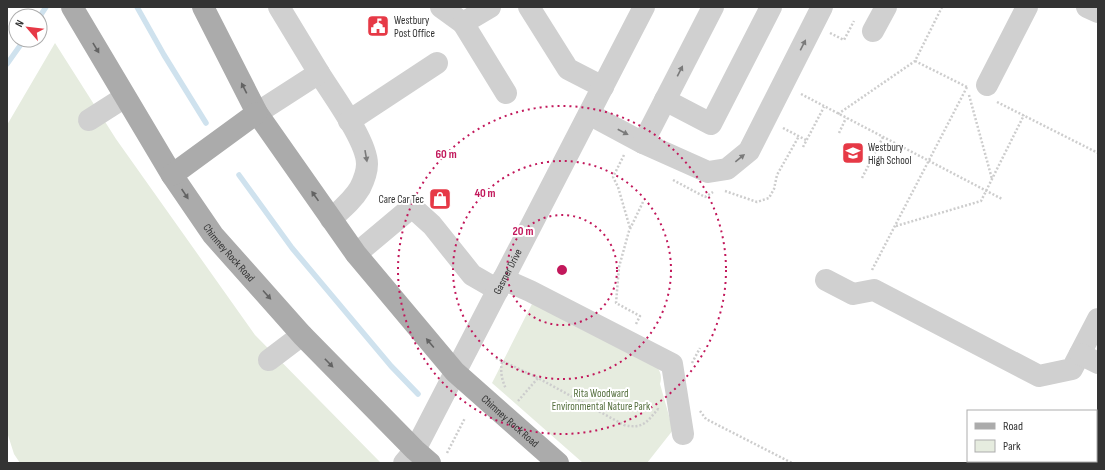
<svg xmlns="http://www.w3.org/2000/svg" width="1105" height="470" font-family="'Sofia Sans Condensed',sans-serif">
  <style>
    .green { fill: #e6ecdf }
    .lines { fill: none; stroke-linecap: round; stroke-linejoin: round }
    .stream { stroke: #cfe2ee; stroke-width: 5.5 }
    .path { stroke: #cdcdcd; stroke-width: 2.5; stroke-dasharray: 2 2; stroke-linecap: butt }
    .minor { stroke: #d0d0d0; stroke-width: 22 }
    .major { stroke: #ababab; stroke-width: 22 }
    .oneway { fill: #7a7a7a }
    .oneway2 { fill: #636363 }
    .ring { fill: none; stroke: #c2185b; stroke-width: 2; stroke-dasharray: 2 4 }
    .labels { text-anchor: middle; stroke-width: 4; stroke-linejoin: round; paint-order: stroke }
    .poi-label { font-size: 11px; fill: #333; stroke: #fff; text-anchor: start }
    .street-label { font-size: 11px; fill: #333; stroke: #fff }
    .park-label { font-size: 11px; fill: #56703f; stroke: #fff }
    .centre { fill: #c2185b; stroke: #fff; stroke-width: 2 }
    .ring-label { font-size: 12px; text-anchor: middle; font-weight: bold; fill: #c2185b; stroke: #fff; stroke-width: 4; stroke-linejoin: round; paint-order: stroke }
  </style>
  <rect width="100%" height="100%" fill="#fff"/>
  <!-- green -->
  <g class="green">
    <path d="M 55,43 L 116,139 L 255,335 L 381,463 L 20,463 L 14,454 L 7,432 L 7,125 Z"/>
    <path d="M 535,298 L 656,365 C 661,372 662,377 660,384 L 673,430 L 647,463 L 583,463 L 492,383 Z"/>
  </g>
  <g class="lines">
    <!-- stream -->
    <g class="stream">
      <path d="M 137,7 L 164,55 L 206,123"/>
      <path d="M 40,16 L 46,7"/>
      <path d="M 7,64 L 24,40"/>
      <path d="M 239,175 L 292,248 L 391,366 L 418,394"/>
    </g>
    <!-- path -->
    <g class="path">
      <path d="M 830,33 L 844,40 L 854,21"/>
      <path d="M 915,61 L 967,87"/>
      <path d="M 801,94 L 1002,199"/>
      <path d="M 969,95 L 992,179"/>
      <path d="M 997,102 L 1098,153"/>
      <path d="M 838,114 L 915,61 L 942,7"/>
      <path d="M 783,128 L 806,140"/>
      <path d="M 839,133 L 846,118"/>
      <path d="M 803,147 L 824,107"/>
      <path d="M 624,155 L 613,177 L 618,187 L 630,228"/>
      <path d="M 862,178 L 883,137"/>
      <path d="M 673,180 L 705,197 L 713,192"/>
      <path d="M 725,191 L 757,202 L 769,198 L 774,189 L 777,175 L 782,166 L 799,136"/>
      <path d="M 896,226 L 981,201 L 1024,115"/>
      <path d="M 872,270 L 967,87"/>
      <path d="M 636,324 L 640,316 L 616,303 L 619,267 L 629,231 L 643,202"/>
      <path d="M 496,358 L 538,378 L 624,425 C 643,429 646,423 658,409 L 659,410"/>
      <path d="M 502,362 C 500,372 502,380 506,389"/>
      <path d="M 692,363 L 700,348"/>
      <path d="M 518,401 L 538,378"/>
      <path d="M 700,411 L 706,419 L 792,463"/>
      <path d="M 447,453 L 465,418"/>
    </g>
    <!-- minor -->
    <g class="minor">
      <path d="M 441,7 L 463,23"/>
      <path d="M 490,7 L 463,23 L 506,93"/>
      <path d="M 529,7 L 568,69 L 603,87"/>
      <path d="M 1087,7 L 1098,12"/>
      <path d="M 873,31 L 886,7"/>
      <path d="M 319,73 C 332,94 367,141 367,164 C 367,171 363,182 360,188 C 353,200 342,209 331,219"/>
      <path d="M 987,85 L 1027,7"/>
      <path d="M 665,100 L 711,124 L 771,7"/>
      <path d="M 257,113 L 319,73 L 279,7"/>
      <path d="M 589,114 L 643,143 L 708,172 L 727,169 L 749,151 L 822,7"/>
      <path d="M 89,120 L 125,97"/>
      <path d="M 349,121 L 437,63"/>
      <path d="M 643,143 L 713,7"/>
      <path d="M 356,254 L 412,207 L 432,225 L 472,275 L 498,290"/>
      <path d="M 503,279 L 530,291 L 672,364 L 683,434"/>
      <path d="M 826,280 L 853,294 L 874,290 L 1039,376 L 1072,369 L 1098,319"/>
      <path d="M 1080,354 L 1098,363"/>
      <path d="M 269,360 L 302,335"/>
      <path id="s1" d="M 404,463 L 415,450 L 644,7"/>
    </g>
    <!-- major -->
    <g class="major">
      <path id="s2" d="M 72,7 L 172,175 L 213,235 L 302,335 L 415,450 L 430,463"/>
      <path id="s3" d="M 203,7 L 257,113 L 356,254 L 455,372 L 558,463"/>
      <path d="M 172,175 L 257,113"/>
    </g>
  </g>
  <!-- one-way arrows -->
  <defs><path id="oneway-solid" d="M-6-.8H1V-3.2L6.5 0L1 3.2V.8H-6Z"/></defs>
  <g class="oneway">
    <use href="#oneway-solid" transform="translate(803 45) rotate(-63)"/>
    <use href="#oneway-solid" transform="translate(680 71) rotate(-63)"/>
    <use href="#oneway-solid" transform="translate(623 132) rotate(28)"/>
    <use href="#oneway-solid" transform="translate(366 156) rotate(80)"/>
    <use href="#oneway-solid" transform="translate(740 158) rotate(-39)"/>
  </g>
  <g class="oneway2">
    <use href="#oneway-solid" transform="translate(96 48) rotate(59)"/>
    <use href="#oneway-solid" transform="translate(244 88) rotate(-117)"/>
    <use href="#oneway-solid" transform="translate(185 194) rotate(56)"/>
    <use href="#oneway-solid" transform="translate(315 196) rotate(-125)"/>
    <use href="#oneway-solid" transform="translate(267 295) rotate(48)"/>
    <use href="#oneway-solid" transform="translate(430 343) rotate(-130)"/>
    <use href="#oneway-solid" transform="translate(329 363) rotate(46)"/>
  </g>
  <!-- distance rings -->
  <g class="ring">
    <circle cx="562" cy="270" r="55"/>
    <circle cx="562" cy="270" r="109"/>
    <circle cx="562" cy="270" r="164"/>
  </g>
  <!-- icons -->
  <defs>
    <g id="civic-square" transform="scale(1.15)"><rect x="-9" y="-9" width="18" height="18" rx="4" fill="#e63946" stroke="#fff"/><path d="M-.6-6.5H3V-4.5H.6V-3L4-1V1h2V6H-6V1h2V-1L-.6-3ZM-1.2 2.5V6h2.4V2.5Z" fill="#fff"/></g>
    <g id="school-square" transform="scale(1.15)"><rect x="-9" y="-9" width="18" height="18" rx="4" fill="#e63946" stroke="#fff"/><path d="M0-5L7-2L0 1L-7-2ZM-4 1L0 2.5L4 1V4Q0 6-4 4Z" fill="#fff"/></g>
    <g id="shop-square" transform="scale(1.15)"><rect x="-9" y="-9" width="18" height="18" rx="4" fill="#e63946" stroke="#fff"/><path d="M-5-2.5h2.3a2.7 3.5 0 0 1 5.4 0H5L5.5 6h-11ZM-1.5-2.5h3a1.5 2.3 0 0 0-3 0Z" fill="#fff"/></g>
  </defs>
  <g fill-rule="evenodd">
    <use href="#civic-square" x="378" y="26"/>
    <use href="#school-square" x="853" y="153"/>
    <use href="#shop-square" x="440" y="199"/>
  </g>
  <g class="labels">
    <!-- poi labels -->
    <g class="poi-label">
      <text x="394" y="24">Westbury<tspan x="394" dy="13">Post Office</tspan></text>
      <text x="868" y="151">Westbury<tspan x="868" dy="13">High School</tspan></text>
      <text x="424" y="203" text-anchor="end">Care Car Tec</text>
    </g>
    <!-- street labels -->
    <g class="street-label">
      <text dy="4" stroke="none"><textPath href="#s2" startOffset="292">Chimney Rock Road</textPath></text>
      <text dy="4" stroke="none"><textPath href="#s1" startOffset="218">Gasmer Drive</textPath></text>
      <text dy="4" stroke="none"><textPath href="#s3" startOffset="519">Chimney Rock Road</textPath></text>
    </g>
    <!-- park labels -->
    <g class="park-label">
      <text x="601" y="397">Rita Woodward<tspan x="601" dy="13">Environmental Nature Park</tspan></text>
    </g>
  </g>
  <circle cx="562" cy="270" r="6" class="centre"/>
  <g class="ring-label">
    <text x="446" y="158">60 m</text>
    <text x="485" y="197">40 m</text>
    <text x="523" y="235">20 m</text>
  </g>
  <!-- border -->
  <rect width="1105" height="470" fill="none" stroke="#333333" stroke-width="16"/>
  <!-- legend -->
  <rect x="967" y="410" width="130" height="52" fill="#ffffff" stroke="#adadad"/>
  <rect x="975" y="423" width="20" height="6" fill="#ababab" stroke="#adadad"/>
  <text x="1003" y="430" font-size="12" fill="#333333">Road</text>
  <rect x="975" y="440" width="20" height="12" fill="#e6ecdf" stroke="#adadad"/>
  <text x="1003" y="450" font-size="12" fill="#333333">Park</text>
  <!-- north arrow -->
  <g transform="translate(28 28) rotate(298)"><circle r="19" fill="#ffffff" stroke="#adadad"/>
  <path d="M0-3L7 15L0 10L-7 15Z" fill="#e63946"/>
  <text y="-6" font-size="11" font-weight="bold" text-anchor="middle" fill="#333333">N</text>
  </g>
</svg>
